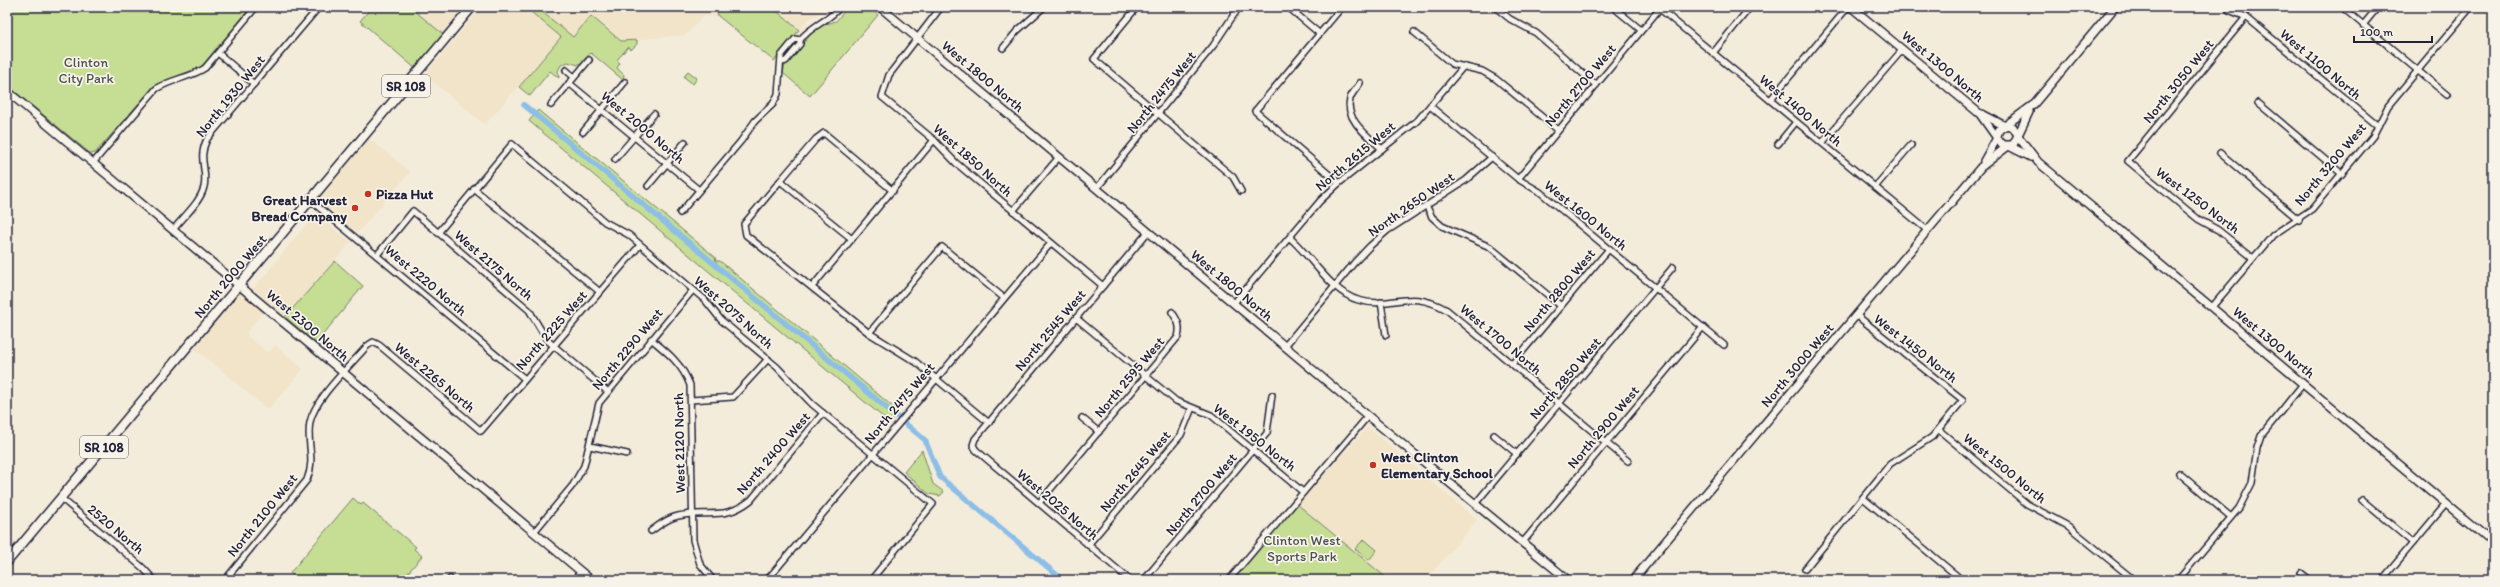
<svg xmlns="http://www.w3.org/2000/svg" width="2500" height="587" font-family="Itim,sans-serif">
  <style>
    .built { fill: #f1e4c9 }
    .green { fill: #c6de94; stroke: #748068 }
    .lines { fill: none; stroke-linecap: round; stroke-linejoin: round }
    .canal { stroke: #8cbee8; stroke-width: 5.5 }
    .street-casing { stroke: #22223b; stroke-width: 8 }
    .secondary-casing { stroke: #22223b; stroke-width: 10 }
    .primary-casing { stroke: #22223b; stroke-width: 11 }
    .street { stroke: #f7f3e8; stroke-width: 5 }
    .secondary { stroke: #f7f3e8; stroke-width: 7 }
    .primary { stroke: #f7f3e8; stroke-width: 8 }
    .poi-dot { fill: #c8321e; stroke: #f7f3e8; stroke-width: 1.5 }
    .labels { text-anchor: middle; stroke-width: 3.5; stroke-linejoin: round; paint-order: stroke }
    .shield { fill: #f7f3e8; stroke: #62616f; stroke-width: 1 }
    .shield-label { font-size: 13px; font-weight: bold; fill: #22223b }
    .park-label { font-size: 14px; fill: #4b5151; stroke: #f7f3e8 }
    .street-label { font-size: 14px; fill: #22223b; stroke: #f7f3e8 }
    .poi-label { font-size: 14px; font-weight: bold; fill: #22223b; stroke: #f7f3e8; text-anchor: start }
  </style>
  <rect width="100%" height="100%" fill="#f4ecda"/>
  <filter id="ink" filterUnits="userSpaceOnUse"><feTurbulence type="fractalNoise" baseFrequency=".025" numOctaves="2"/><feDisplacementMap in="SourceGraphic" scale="8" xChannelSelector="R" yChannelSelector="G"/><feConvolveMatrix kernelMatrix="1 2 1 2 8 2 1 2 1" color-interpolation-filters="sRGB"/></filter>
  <g filter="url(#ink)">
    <!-- built -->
    <g class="built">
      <path d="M 410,7 L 462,7 L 444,35 Z"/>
      <path d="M 481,7 L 525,7 L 561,37 L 485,125 L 425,75 Z"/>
      <path d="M 536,7 L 716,7 L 718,16 L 703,17 L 686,35 L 621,41 L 591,16 L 573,38 Z"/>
      <path d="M 772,7 L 832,7 L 810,18 L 799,30 Z"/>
      <path d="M 369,138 L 410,172 L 358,233 L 318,200 Z"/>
      <path d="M 315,214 L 351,242 L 285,317 L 253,289 Z"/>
      <path d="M 240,291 L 264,311 L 247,332 L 247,336 L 268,353 L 275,345 L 303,369 L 268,410 L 193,347 Z"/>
      <path d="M 1368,427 L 1477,520 L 1426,580 L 1389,580 L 1297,504 Z"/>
    </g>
    <!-- green -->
    <g class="green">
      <path d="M 7,7 L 251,7 L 201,67 L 156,84 L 95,153 L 91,154 L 7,85 Z"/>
      <path d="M 372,7 L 410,7 L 444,35 L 416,69 L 360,21 Z"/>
      <path d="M 525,7 L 536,7 L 573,37 L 591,16 L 621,41 L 637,40 L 637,44 L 631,50 L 628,47 L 617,60 L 620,63 L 617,68 L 624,75 L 623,80 L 591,53 L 578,65 L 568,62 L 561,65 L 558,71 L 559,78 L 550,71 L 530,96 L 519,87 L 561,37 Z"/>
      <path d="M 716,7 L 772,7 L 799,30 L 774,61 L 718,16 Z"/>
      <path d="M 848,7 L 867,7 L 878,15 L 810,96 L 783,73 L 785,65 L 817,27 L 836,21 Z"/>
      <path d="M 688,71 L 697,78 L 693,84 L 684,77 Z"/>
      <path d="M 538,110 L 715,257 L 716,261 L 720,261 L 899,412 L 890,423 L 529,121 Z"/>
      <path d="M 335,261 L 363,286 L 316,343 L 285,317 Z"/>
      <path d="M 922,450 L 933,484 L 944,492 L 940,496 L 929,494 L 904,472 Z"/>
      <path d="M 353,498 L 361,505 L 363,503 L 416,547 L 414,549 L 422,556 L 402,580 L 298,580 L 290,573 Z"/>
      <path d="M 1297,504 L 1389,580 L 1232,580 Z"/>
      <path d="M 1364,539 L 1377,550 L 1369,560 L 1355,549 Z"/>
    </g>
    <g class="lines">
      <!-- canal -->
      <path class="canal" d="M 524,105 L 925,440 L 940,477 L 1063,580"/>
      <!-- street casing -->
      <g class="street-casing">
        <g id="street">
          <path d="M 941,7 L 889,75 L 882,97 L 934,140 L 956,163 L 1103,286"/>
          <path d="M 1137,7 L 1094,59 L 1233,177 L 1241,191"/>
          <path d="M 1288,7 L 1320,34"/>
          <path d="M 1495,7 L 1510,19 L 1536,33 L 1596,85"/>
          <path d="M 1613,7 L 1641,30"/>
          <path d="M 2342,7 L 2447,95"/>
          <path d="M 1660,9 L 1927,230"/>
          <path d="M 2229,10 L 2246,17 L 2378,126"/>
          <path d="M 2246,17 L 2128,161 L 2198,219 L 2218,230 L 2253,258"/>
          <path d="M 2363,25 L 2378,7"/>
          <path d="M 1414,32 L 1452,64 L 1482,71 L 1496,79 L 1558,130"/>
          <path d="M 1003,48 L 1017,31 L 1044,7"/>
          <path d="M 218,53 L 254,84"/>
          <path d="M 1713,53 L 1747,11"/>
          <path d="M 782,62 L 786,61 L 800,44 L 800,40 C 812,25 829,21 840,7"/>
          <path d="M 566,70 L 574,77"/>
          <path d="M 569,83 L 699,190"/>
          <path d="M 1360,83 C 1357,88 1351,94 1350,99 C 1344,119 1369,137 1382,149"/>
          <path d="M 1770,100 L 1848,7"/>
          <path d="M 2258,103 L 2342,174"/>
          <path d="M 551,105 L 589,60"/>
          <path d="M 1430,106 L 1518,179 L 1540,192 L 1724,345"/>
          <path d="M 583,132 L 625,82"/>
          <path d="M 1822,143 L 1903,49"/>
          <path d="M 1778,144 L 1796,122"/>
          <path d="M 2220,153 L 2299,220"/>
          <path d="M 615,159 L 654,114"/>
          <path d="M 93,163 L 156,89 C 171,79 190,78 205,68 L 256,7"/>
          <path d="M 1518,179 L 1661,7"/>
          <path d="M 780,181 L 744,224 L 746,235 L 869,333 L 916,362 L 989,423"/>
          <path d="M 1339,183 L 1255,111 L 1342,7"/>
          <path d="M 648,186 L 685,142"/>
          <path d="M 1875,187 L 1911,145"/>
          <path d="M 1097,188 L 1213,46 L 1239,7"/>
          <path d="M 474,189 L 600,292"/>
          <path d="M 310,200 L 525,379"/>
          <path d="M 1426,205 L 1432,217 L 1442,226 L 1490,247 L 1561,306"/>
          <path d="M 1013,211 L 1059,157"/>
          <path d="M 680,213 L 741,141 L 755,121 L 773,104 L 778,94 L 781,56 L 795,39 L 800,40"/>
          <path d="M 173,230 C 183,217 200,203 204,187 C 208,169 197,160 207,139 L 319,7"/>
          <path d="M 438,233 L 512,144 L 605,222 L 629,235 L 705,300 L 721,320 L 777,367 L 812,404 L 933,504 L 871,580"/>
          <path d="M 1290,238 C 1310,255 1332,293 1358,300 C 1392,310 1408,287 1447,310 L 1628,461"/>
          <path d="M 852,239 L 780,181 L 816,139 L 824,133 L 893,191"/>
          <path d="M 377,255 L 413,211 L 529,310 L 547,340 L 607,391"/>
          <path d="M 812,287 L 934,140"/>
          <path d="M 1381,302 L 1386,335"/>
          <path d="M 1234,303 L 1320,201 L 1339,183 L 1417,121 L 1464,66"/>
          <path d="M 2212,307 L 2273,235 L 2312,209 L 2373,136 L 2388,106 L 2471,7"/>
          <path d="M 1076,318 L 1176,401 L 1211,415 L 1303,492"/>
          <path d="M 869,333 L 942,247 L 1004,298"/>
          <path d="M 651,339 C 668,353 682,364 690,385 L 693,540 L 700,564 L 713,580"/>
          <path d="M 1285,346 L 1354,263 L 1370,246 L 1387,231 L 1466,180 L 1492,157"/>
          <path d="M 1512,364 L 1609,249"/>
          <path d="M 691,400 L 733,397 L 768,359"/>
          <path d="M 1082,418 L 1099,432"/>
          <path d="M 1939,430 L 2027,504 L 2068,526 L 2134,580"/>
          <path d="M 1494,435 L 1517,454"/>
          <path d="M 590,446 L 627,454"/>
          <path d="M 2179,473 L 2231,517"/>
          <path d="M 61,498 L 143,568 L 154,580"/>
          <path d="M 1863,498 L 1962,580"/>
          <path d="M 2362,500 L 2413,543"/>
          <path d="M 1039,503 L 1178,337 C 1181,326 1178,321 1172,312"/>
          <path d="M 1475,504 L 1673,267"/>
          <path d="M 651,531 C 659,525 668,518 678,516 C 708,509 723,522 751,500 L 823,413"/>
          <path d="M 534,532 L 573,485 L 584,466 L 599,403 L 693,290"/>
          <path d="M 1523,542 L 1703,327"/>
          <path d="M 1088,545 L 1181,435 L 1192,408"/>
          <path d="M 1805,569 L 1890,464 L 1932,437 L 1963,400 L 1856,315"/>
          <path d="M 2301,573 L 2310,580"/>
          <path d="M 450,579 L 451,580"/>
          <path d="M 225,580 L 307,480 C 316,458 306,443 310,422 C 315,398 351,365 367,346 L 373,342 L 379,345 L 481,431 L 640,245"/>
          <path d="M 574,580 L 581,571"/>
          <path d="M 767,580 L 1051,243"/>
          <path d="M 1130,580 L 976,450 L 973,445 L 975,439 L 1148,232"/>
          <path d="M 1144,580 L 1267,433 L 1272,395"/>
          <path d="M 1229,580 L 1368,416"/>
          <path d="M 2178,580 L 2239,508 L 2252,483 L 2257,448 L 2261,436 L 2303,384"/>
          <path d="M 2382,580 L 2446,504"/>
        </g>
      </g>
      <!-- secondary casing -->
      <g class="secondary-casing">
        <g id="secondary">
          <path d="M 880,7 L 1368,416 L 1568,580"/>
          <path d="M 1851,7 L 1980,114 L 2002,145 L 2013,145 L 2018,135 L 2013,127 L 2006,125 L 1999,130 L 1997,136"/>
          <path d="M 7,91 L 591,580"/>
          <path d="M 1982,114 L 2005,126"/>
          <path d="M 2006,125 L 2033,105 L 2115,7"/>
          <path d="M 2018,135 L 2029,112"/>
          <path d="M 2018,136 L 2038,162 L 2493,543"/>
          <path d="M 2009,146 L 2031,157"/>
          <path d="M 1984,161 L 1997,138"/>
          <path d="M 1633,580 L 1981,167 L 2008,146"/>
        </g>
      </g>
      <!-- primary casing -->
      <g class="primary-casing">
        <path id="primary" d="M 7,562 L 472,7"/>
      </g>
      <!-- street -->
      <use href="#street" class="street"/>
      <!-- secondary -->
      <use href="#secondary" class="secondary"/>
      <!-- primary -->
      <use href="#primary" class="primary"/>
    </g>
  </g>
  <!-- markers -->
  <g class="poi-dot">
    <circle cx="368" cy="194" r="4"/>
    <circle cx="355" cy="208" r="4"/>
    <circle cx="1373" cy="465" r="4"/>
  </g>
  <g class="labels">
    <!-- shield labels -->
    <g class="shield">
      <rect x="382" y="75" width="48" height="22" rx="3"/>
      <rect x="80" y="436" width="48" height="22" rx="3"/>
    </g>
    <g class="shield-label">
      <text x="406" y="91">SR 108</text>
      <text x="104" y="452">SR 108</text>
    </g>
    <!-- park labels -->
    <g class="park-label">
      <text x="86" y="67">Clinton<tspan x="86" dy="16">City Park</tspan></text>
      <text x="1302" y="545">Clinton West<tspan x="1302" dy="16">Sports Park</tspan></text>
    </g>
    <!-- street labels -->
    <g class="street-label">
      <text transform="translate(2321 64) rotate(40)" y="5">West 1100 North</text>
      <text transform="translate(1943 66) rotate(40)" y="5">West 1300 North</text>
      <text transform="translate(983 76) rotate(40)" y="5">West 1800 North</text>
      <text transform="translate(2178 81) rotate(-51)" y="5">North 3050 West</text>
      <text transform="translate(1580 85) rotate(-50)" y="5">North 2700 West</text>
      <text transform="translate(1161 92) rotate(-51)" y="5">North 2475 West</text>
      <text transform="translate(230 96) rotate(-51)" y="5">North 1930 West</text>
      <text transform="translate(1801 110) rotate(40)" y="5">West 1400 North</text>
      <text transform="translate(643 127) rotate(40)" y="5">West 2000 North</text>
      <text transform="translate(1355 156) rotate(-40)" y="5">North 2615 West</text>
      <text transform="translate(973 160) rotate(42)" y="5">West 1850 North</text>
      <text transform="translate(2330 164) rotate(-50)" y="5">North 3200 West</text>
      <text transform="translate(2198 200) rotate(37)" y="5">West 1250 North</text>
      <text transform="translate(1411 204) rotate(-35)" y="5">North 2650 West</text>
      <text transform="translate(1586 215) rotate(39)" y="5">West 1600 North</text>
      <text transform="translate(494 265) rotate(41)" y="5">West 2175 North</text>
      <text transform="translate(230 276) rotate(-50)" y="5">North 2000 West</text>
      <text transform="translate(426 280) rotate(40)" y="5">West 2220 North</text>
      <text transform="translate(1232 285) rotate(40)" y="5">West 1800 North</text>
      <text transform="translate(1559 290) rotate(-50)" y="5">North 2800 West</text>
      <text transform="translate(734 312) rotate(42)" y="5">West 2075 North</text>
      <text transform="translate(308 325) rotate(40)" y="5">West 2300 North</text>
      <text transform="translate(551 330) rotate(-49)" y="5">North 2225 West</text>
      <text transform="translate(1050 330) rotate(-50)" y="5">North 2545 West</text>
      <text transform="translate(1501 339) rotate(40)" y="5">West 1700 North</text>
      <text transform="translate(2274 342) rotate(40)" y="5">West 1300 North</text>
      <text transform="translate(1916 348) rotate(38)" y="5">West 1450 North</text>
      <text transform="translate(627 349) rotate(-50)" y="5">North 2290 West</text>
      <text transform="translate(1797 365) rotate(-50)" y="5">North 3000 West</text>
      <text transform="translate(435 377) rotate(40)" y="5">West 2265 North</text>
      <text transform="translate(1129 377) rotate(-50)" y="5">North 2595 West</text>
      <text transform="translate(1565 378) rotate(-50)" y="5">North 2850 West</text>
      <text transform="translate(899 403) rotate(-50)" y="5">North 2475 West</text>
      <text transform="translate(1603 427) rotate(-50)" y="5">North 2900 West</text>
      <text transform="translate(1255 437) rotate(38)" y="5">West 1950 North</text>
      <text transform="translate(679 443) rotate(-91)" y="5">West 2120 North</text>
      <text transform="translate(773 453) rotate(-49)" y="5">North 2400 West</text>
      <text transform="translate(2005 468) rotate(39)" y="5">West 1500 North</text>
      <text transform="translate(1135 471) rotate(-50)" y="5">North 2645 West</text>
      <text transform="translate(1201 494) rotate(-50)" y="5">North 2700 West</text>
      <text transform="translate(1058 504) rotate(40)" y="5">West 2025 North</text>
      <text transform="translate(262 515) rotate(-51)" y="5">North 2100 West</text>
      <text transform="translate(116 529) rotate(40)" y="5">2520 North</text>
    </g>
    <!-- poi labels -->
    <g class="poi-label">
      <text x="376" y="199">Pizza Hut</text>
      <text x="347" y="205" text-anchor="end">Great Harvest<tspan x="347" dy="16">Bread Company</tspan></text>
      <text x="1381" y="462">West Clinton<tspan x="1381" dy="16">Elementary School</tspan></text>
    </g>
  </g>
  <!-- margin -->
  <rect width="2500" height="587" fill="none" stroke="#f7f3e8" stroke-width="24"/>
  <rect x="12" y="12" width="2476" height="563" fill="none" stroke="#22223b" stroke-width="1.5" filter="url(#ink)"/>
  <!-- scale -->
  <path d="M2354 36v6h78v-6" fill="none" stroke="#22223b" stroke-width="2"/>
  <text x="2360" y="36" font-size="12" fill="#22223b" stroke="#f7f3e8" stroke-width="3" paint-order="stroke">100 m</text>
</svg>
